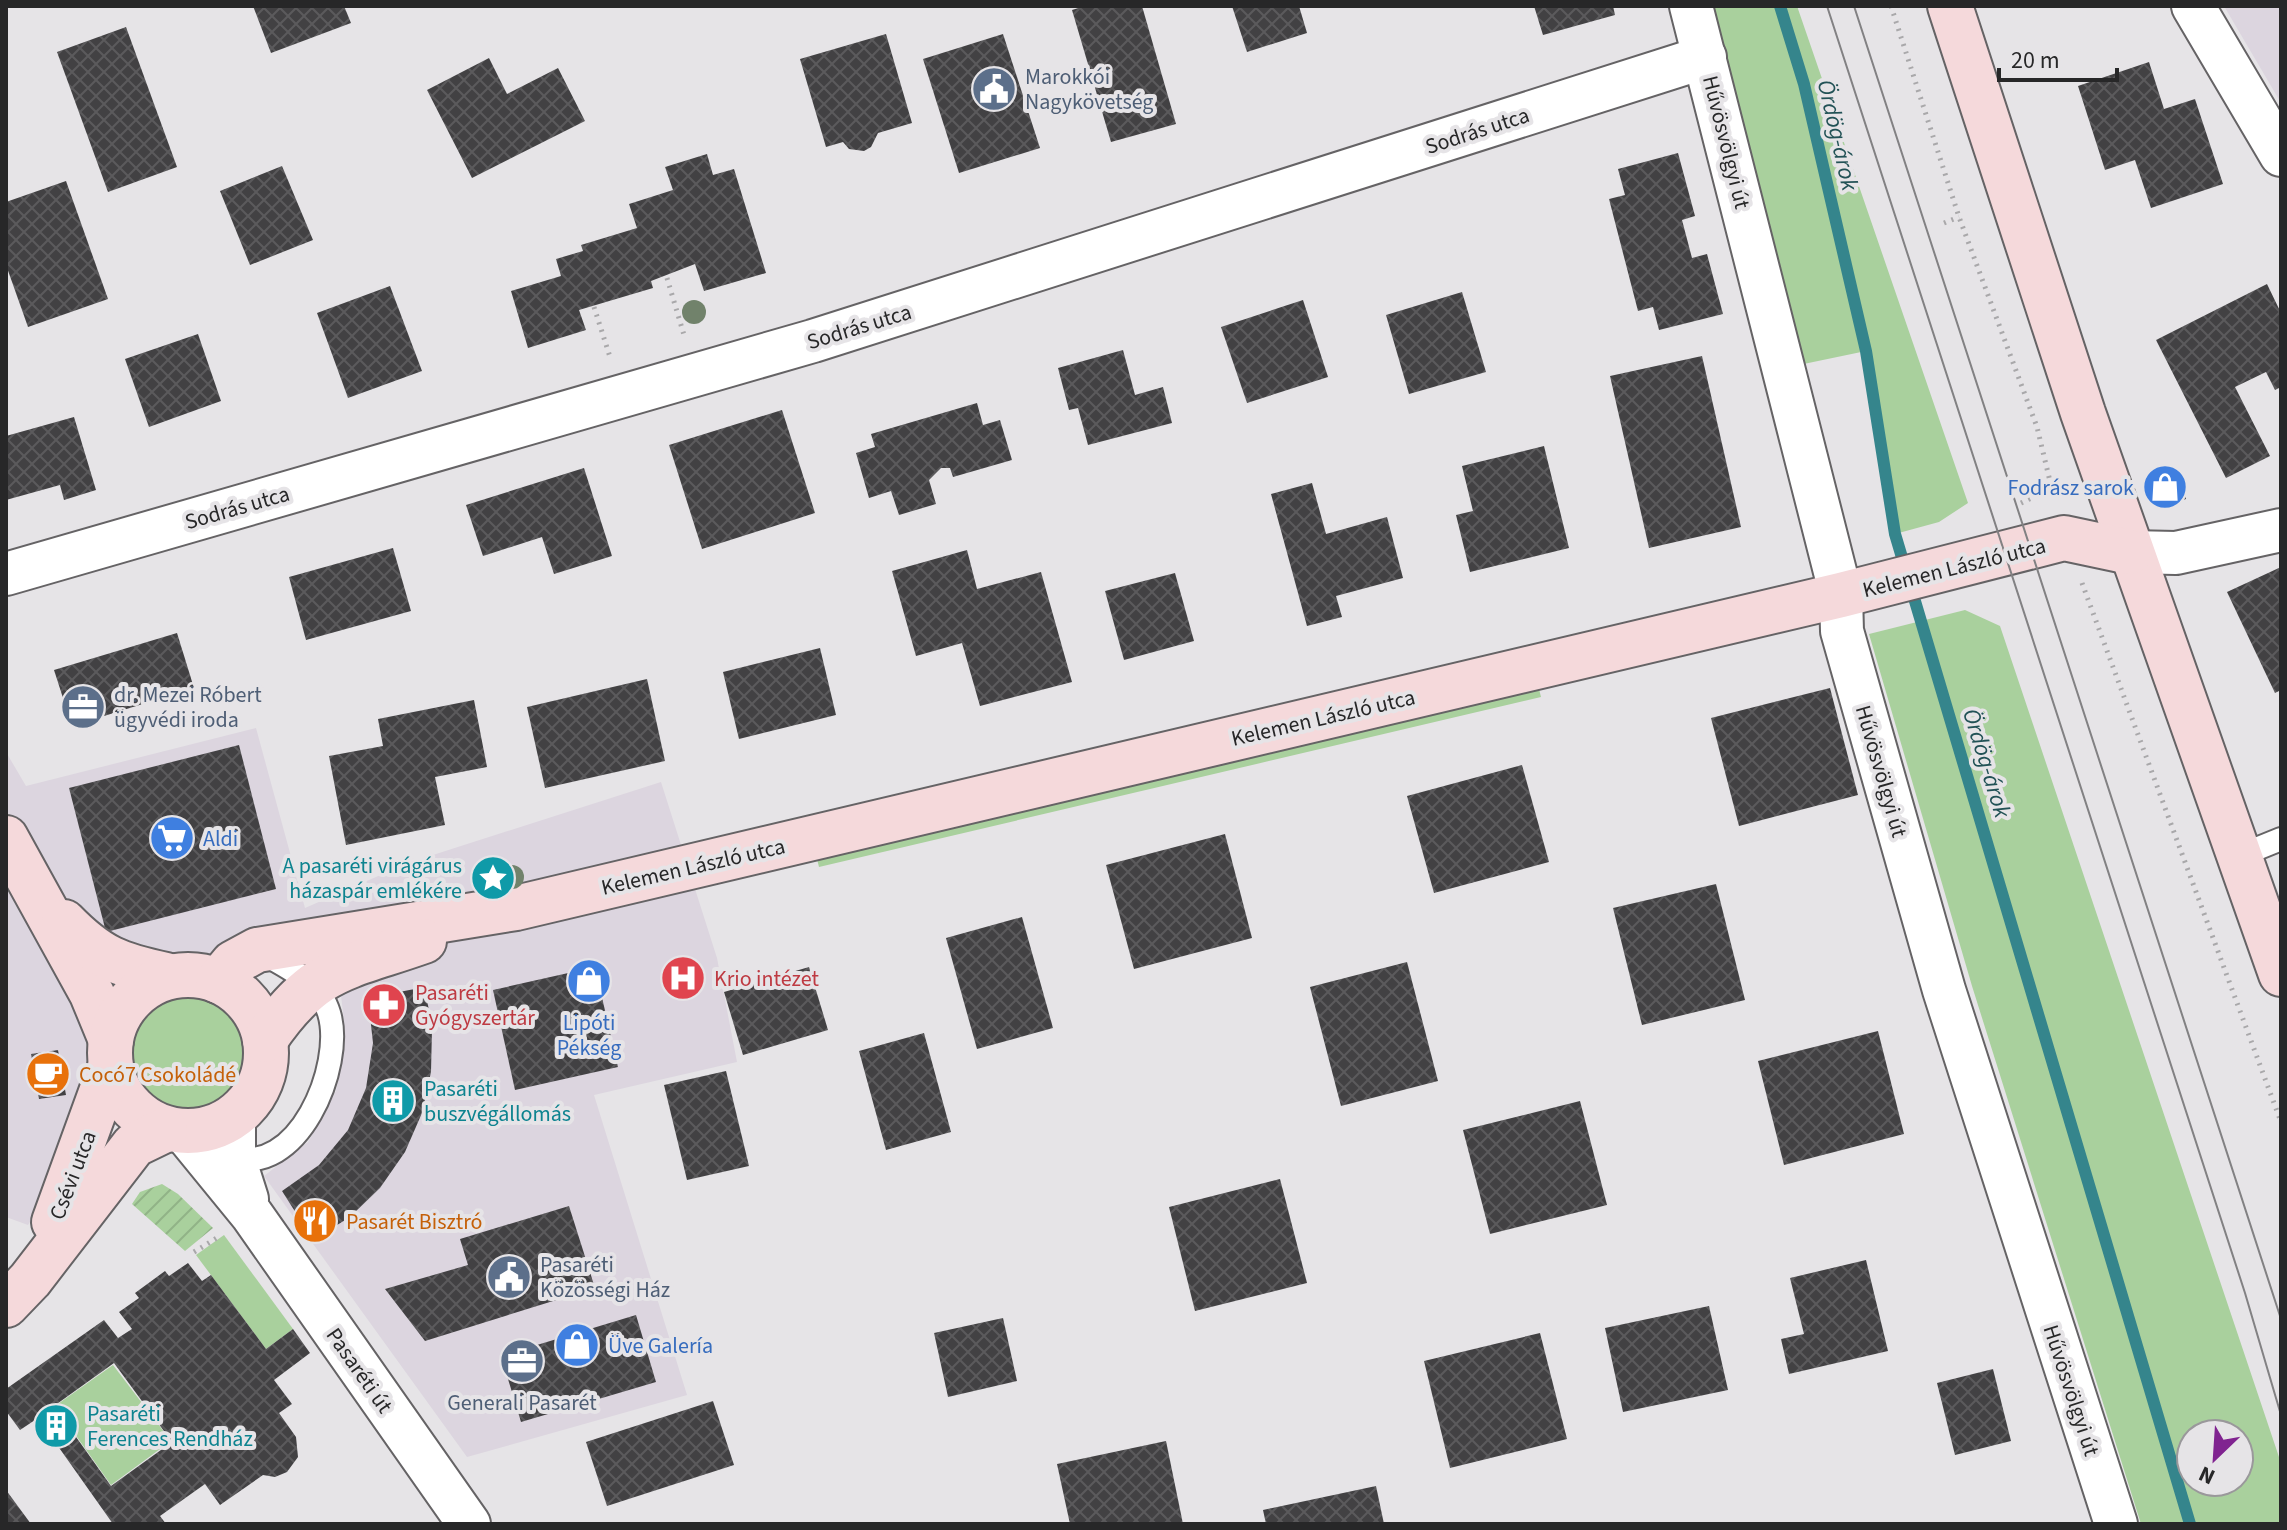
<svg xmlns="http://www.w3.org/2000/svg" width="2287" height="1530" font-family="'Source Sans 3',sans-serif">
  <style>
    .built { fill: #dcd5df }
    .green { fill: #a9d09d; fill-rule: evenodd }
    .garden { fill: url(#garden-furrows) }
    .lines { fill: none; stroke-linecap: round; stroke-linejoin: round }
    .stream { stroke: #35858c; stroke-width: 12 }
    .building { fill: url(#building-cross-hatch); fill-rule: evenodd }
    .lane-casing { stroke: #656365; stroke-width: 26 }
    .street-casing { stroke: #656365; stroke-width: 46 }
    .secondary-casing { stroke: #656365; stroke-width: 48 }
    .path { stroke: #a9a8aa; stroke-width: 5; stroke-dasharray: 2 6; stroke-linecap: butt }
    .lane { stroke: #fff; stroke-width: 22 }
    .street { stroke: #fff; stroke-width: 42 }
    .secondary { stroke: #f5d9db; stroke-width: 44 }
    .tram { stroke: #828183; stroke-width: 2 }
    .tree { fill: #71826b }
    .labels { text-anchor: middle; stroke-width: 8; stroke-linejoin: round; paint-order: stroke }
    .service-label { font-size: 22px; fill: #4e5e75; stroke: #e6e4e7; text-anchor: start }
    .street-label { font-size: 22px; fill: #272728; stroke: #e6e4e7 }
    .shop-label { font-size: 22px; fill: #366cbe; stroke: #e6e4e7; text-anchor: start }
    .culture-label { font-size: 22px; fill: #0d838f; stroke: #e6e4e7; text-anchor: start }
    .health-label { font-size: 22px; fill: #be3a42; stroke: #e6e4e7; text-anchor: start }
    .food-label { font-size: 22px; fill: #c56008; stroke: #e6e4e7; text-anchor: start }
    .water-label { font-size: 24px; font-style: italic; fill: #225256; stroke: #e6e4e7 }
  </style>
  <defs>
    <pattern id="garden-furrows" width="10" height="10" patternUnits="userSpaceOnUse" patternTransform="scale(2)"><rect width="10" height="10" fill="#a9d09d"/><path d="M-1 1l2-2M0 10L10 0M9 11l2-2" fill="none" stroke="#91b387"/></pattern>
    <pattern id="building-cross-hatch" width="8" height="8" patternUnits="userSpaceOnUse" patternTransform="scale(2)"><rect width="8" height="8" fill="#424143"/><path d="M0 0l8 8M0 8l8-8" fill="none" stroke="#5b5a5c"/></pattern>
  </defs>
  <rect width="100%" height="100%" fill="#e6e4e7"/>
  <!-- built -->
  <g class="built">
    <path d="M 2224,6 L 2281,6 L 2281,103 Z"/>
    <path d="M 256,728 L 305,908 L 408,863 L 661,782 L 717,958 L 737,1062 L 594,1095 L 687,1395 L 467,1457 L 264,1176 L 308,1142 L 336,1091 L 345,1030 L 334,934 L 167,962 L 67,987 L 88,1042 L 84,1118 L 64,1167 L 28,1225 L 6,1217 L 6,752 L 26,786 Z"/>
  </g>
  <!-- green -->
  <g class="green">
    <path d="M 1704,6 L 1797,6 L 1968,503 L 1939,522 L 1895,534 L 1866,351 L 1794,366 Z"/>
    <path d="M 1965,610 L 2000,626 L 2281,1463 L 2281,1524 L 2141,1524 L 1972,986 L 1869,634 ZM 2191,1434 L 2239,1434 L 2239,1482 L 2191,1482 Z"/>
    <path d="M 1537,681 L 1541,697 L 819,867 L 815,851 Z"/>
    <circle cx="187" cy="1054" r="57"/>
    <path d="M 224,1235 L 293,1329 L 266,1349 L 196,1255 Z"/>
    <path d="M 113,1365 L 171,1441 L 111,1485 L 55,1406 Z"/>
  </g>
  <!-- garden -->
  <path class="garden" d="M 162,1184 L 178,1194 L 213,1228 L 185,1251 L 132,1204 L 140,1192 Z"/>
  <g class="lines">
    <!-- stream -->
    <path class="stream" d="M 1780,6 L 1804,84 L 1866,351 L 1895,534 L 2190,1524"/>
  </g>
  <!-- building -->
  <g class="building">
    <path d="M 253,6 L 344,6 L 351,23 L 271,53 Z"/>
    <path d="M 1085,6 L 1142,6 L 1176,124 L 1111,142 L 1072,10 Z"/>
    <path d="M 1232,6 L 1299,6 L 1307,33 L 1247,52 Z"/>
    <path d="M 1534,6 L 1613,6 L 1615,15 L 1543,35 Z"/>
    <path d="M 126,27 L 177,167 L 108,192 L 57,52 Z"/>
    <path d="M 886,34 L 912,123 L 878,133 L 871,147 L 864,151 L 849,149 L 843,142 L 826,147 L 800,59 Z"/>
    <path d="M 1003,34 L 1040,148 L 959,173 L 923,59 Z"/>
    <path d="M 489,58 L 507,94 L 558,68 L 585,121 L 472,178 L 427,90 Z"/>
    <path d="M 2149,62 L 2164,109 L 2195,99 L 2223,184 L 2151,208 L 2135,160 L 2105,170 L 2078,86 Z"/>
    <path d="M 1678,153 L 1695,216 L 1682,220 L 1692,258 L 1707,254 L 1723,314 L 1659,330 L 1653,307 L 1638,311 L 1609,199 L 1625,195 L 1618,169 Z"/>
    <path d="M 707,154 L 713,175 L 734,169 L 766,273 L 704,291 L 695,264 L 651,281 L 653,288 L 579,310 L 586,330 L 528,348 L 511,291 L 561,276 L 556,259 L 583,251 L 581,245 L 637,228 L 629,204 L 673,190 L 665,167 Z"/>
    <path d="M 282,166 L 313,240 L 250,265 L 220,191 Z"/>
    <path d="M 66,181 L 108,299 L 28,327 L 6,265 L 6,202 Z"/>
    <path d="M 2267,284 L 2281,313 L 2281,387 L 2275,390 L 2266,372 L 2235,387 L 2270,456 L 2226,478 L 2156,340 Z"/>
    <path d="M 390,286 L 422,371 L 348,398 L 317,313 Z"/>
    <path d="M 1462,292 L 1486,372 L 1409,394 L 1386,315 Z"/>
    <path d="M 1303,300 L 1328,377 L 1247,403 L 1221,327 Z"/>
    <path d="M 198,334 L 221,401 L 149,427 L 125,359 Z"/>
    <path d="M 1123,350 L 1135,395 L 1163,387 L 1172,423 L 1088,445 L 1078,408 L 1069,410 L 1058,368 Z"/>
    <path d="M 1702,356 L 1741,527 L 1649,548 L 1610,376 Z"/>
    <path d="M 977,403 L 983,425 L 1000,420 L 1012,460 L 953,477 L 950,468 L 941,468 L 929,480 L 936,504 L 899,515 L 891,491 L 869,498 L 856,453 L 875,447 L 871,434 Z"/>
    <path d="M 782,410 L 815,513 L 702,549 L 669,445 Z"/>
    <path d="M 74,417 L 96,490 L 64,500 L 60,485 L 6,500 L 6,436 Z"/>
    <path d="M 1544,446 L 1569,548 L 1470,572 L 1456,515 L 1473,511 L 1462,466 Z"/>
    <path d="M 584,468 L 612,556 L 554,574 L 542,537 L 483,556 L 466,505 Z"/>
    <path d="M 2178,474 L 2186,499 L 2165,506 L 2157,481 Z"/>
    <path d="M 1312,483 L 1326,534 L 1387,517 L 1403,578 L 1336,596 L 1342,617 L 1307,626 L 1271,494 Z"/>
    <path d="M 393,548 L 411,611 L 306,640 L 289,577 Z"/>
    <path d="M 967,550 L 977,589 L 1041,572 L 1072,682 L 980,706 L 962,643 L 916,656 L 892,571 Z"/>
    <path d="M 2281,567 L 2281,690 L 2275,693 L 2227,592 Z"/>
    <path d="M 1175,573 L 1194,641 L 1124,660 L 1105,591 Z"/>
    <path d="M 177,633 L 194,688 L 72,726 L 54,670 Z"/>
    <path d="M 820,648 L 836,715 L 739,739 L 723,672 Z"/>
    <path d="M 647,679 L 665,761 L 545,788 L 527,707 Z"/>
    <path d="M 1830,688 L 1858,795 L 1739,826 L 1711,718 Z"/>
    <path d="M 474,700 L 487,767 L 435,777 L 445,825 L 346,845 L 329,756 L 383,746 L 378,719 Z"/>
    <path d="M 239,745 L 276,889 L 106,932 L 69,788 Z"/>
    <path d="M 1522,765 L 1549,862 L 1434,893 L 1407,796 Z"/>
    <path d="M 1225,834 L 1252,938 L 1134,969 L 1106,865 Z"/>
    <path d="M 1716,884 L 1745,1000 L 1642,1025 L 1613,908 Z"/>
    <path d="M 1022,917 L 1053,1028 L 977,1049 L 946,938 Z"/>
    <path d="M 1407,962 L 1438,1081 L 1341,1106 L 1310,987 Z"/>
    <path d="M 595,967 L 618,1067 L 515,1090 L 493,990 Z"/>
    <path d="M 809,967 L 828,1030 L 743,1055 L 724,992 Z"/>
    <path d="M 425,987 L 432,1029 L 431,1072 L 422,1113 L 405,1152 L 380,1188 L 350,1217 L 313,1240 L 282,1191 L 319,1165 L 348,1130 L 366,1088 L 373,1043 L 368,998 Z"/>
    <path d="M 1878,1031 L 1904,1134 L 1784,1165 L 1758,1061 Z"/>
    <path d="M 924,1033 L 951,1132 L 886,1150 L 859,1051 Z"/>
    <path d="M 58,1050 L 66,1095 L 39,1099 L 31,1054 Z"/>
    <path d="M 726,1071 L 749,1166 L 687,1180 L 664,1085 Z"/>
    <path d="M 1580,1101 L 1607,1205 L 1490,1234 L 1463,1130 Z"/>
    <path d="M 1280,1179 L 1307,1283 L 1195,1311 L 1169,1207 Z"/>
    <path d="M 569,1206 L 595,1288 L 425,1341 L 385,1289 L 468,1265 L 460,1239 Z"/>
    <path d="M 1866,1260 L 1888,1351 L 1789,1374 L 1781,1339 L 1804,1334 L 1790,1278 Z"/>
    <path d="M 188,1263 L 202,1281 L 211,1275 L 266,1349 L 293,1329 L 310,1353 L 274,1380 L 292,1404 L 279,1413 L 296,1437 L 298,1457 L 287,1472 L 275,1477 L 263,1475 L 220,1505 L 205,1484 L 160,1516 L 166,1524 L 113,1524 L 38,1418 L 20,1430 L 6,1411 L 6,1389 L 104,1320 L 118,1338 L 132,1329 L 119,1312 L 139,1298 L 135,1293 L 165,1271 L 169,1276 ZM 114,1363 L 172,1442 L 111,1486 L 54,1406 Z"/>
    <path d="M 1709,1306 L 1728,1390 L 1623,1412 L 1605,1328 Z"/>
    <path d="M 636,1315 L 656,1382 L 521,1422 L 501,1356 Z"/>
    <path d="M 1003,1318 L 1017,1381 L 948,1397 L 934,1333 Z"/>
    <path d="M 1540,1333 L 1567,1439 L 1450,1468 L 1424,1361 Z"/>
    <path d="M 1993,1369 L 2011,1441 L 1955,1455 L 1937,1383 Z"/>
    <path d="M 713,1401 L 734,1465 L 607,1506 L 586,1442 Z"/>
    <path d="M 1166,1441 L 1183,1524 L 1070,1524 L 1057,1464 Z"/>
    <path d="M 1376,1486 L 1384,1524 L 1266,1524 L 1263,1510 Z"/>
    <path d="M 6,1490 L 31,1524 L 6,1524 Z"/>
  </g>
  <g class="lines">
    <!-- lane casing -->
    <g class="lane-casing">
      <g id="lane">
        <path d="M 2239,856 L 2281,839"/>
        <path d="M 230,1156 C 297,1180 345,1066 329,1013 C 320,982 288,968 262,953"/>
      </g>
    </g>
    <!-- street casing -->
    <g class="street-casing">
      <g id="street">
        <path d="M 1691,6 L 1841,595 L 1842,631 L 1944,990 L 2116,1524"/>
        <path d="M 2193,6 L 2281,155"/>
        <path d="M 2130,552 L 2176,553 L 2281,530"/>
        <path d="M 6,574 L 813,341 L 1705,57"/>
        <path d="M 234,1118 L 234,1158 L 247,1199"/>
        <path d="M 185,1133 L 252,1215 L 469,1524"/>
      </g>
    </g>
    <!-- secondary casing -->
    <g class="secondary-casing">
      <g id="secondary">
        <path d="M 1950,6 L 2083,413 L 2281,974"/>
        <path d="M 6,838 L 92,994 L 111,1040"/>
        <path d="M 64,922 C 99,958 119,965 166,975"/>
        <circle cx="188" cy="1053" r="78"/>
        <path d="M 218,981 L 233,963 L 257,950 L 516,908 L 1841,595 L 2064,538 L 2130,552"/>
        <path d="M 265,1040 C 315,966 345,969 424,941"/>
        <path d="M 54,1222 L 110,1068"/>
        <path d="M 6,1305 L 30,1280 L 134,1145 L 165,1130"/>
      </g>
    </g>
    <!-- path -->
    <g class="path">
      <path d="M 1891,6 L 1959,217 L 2037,427 L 2054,498"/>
      <path d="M 1944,223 L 1959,217"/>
      <path d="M 667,278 L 684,335"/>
      <path d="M 594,307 L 610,357"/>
      <path d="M 2021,503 L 2052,488"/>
      <path d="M 2082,583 L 2281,1122"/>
      <path d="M 194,1252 L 220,1236"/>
    </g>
    <!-- lane -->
    <use href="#lane" class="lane"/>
    <!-- street -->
    <use href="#street" class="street"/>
    <!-- secondary -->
    <use href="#secondary" class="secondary"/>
    <!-- tram -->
    <g class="tram">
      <path d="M 1827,6 L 2245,1293 L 2281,1415"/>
      <path d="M 1854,6 L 2281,1319"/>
    </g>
  </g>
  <!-- trees -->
  <g class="tree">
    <circle cx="694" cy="312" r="12"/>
    <circle cx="512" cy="877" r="12"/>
  </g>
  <!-- icons -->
  <defs>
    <g id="civic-disc" transform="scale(2.3)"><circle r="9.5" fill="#5c6f8a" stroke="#e6e4e7"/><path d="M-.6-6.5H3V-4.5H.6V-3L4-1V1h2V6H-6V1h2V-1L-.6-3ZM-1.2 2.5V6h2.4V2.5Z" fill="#fff"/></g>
    <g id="shop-disc" transform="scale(2.3)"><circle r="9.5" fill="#3f7fe0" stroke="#e6e4e7"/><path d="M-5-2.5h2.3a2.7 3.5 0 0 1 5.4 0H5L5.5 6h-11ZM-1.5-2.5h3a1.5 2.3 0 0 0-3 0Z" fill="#fff"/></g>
    <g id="office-disc" transform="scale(2.3)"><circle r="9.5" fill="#5c6f8a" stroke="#e6e4e7"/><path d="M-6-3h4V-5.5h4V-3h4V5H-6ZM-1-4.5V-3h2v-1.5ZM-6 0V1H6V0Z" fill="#fff"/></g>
    <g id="supermarket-disc" transform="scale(2.3)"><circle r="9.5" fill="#3f7fe0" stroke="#e6e4e7"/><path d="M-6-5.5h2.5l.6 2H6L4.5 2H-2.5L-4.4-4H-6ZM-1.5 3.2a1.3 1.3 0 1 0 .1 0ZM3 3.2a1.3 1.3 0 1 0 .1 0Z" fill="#fff"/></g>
    <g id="sight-disc" transform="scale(2.3)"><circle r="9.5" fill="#0f9aa8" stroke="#e6e4e7"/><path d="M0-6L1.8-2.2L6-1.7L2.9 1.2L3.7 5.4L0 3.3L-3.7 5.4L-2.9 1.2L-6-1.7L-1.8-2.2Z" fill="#fff"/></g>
    <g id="hospital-disc" transform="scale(2.3)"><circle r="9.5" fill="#e0444e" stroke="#e6e4e7"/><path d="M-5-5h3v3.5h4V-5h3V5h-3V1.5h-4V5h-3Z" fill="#fff"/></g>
    <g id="pharmacy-disc" transform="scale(2.3)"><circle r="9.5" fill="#e0444e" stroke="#e6e4e7"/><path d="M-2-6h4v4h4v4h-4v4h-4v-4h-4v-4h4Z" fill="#fff"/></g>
    <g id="cafe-disc" transform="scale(2.3)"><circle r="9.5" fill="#e8710a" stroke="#e6e4e7"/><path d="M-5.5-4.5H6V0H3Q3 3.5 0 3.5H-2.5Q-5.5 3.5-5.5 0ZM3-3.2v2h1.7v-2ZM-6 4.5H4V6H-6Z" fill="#fff"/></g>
    <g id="building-disc" transform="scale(2.3)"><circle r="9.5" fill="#0f9aa8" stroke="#e6e4e7"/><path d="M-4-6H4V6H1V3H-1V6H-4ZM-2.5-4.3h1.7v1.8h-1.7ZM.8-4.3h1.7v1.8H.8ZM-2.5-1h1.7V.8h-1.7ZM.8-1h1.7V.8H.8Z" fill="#fff"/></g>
    <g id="restaurant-disc" transform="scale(2.3)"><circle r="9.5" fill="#e8710a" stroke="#e6e4e7"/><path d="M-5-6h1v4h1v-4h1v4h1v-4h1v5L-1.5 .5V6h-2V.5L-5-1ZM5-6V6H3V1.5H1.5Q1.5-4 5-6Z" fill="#fff"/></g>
  </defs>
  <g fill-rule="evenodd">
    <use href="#civic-disc" x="994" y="89"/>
    <use href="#shop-disc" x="2165" y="487"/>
    <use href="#office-disc" x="83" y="707"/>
    <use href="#supermarket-disc" x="172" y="838"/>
    <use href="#sight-disc" x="493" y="878"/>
    <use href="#hospital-disc" x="683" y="978"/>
    <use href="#shop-disc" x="589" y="981"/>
    <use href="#pharmacy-disc" x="384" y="1005"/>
    <use href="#cafe-disc" x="48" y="1074"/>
    <use href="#building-disc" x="393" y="1101"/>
    <use href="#restaurant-disc" x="315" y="1221"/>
    <use href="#civic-disc" x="509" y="1277"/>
    <use href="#shop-disc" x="577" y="1345"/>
    <use href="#office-disc" x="522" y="1361"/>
    <use href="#building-disc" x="56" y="1426"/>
  </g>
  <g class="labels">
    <!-- service labels -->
    <g class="service-label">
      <text x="1025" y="84">Marokkói<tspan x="1025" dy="25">Nagykövetség</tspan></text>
      <text x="114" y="702">dr. Mezei Róbert<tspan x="114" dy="25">ügyvédi iroda</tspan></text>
      <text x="540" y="1272">Pasaréti<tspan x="540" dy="25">Közösségi Ház</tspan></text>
      <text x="522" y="1410" text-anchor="middle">Generali Pasarét</text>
    </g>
    <!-- street labels -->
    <g class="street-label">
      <text transform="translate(1477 130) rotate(-18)" y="8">Sodrás utca</text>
      <text transform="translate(1727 142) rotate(76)" y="8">Hűvösvölgyi út</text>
      <text transform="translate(859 326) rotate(-17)" y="8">Sodrás utca</text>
      <text transform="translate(237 507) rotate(-16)" y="8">Sodrás utca</text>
      <text transform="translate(1954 567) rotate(-14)" y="8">Kelemen László utca</text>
      <text transform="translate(1323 717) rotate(-13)" y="8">Kelemen László utca</text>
      <text transform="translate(1882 771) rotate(74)" y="8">Hűvösvölgyi út</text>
      <text transform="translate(693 866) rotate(-13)" y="8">Kelemen László utca</text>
      <text transform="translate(72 1175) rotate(-69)" y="8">Csévi utca</text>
      <text transform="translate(360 1370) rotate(55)" y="8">Pasaréti út</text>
      <text transform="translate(2072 1390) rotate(72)" y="8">Hűvösvölgyi út</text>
    </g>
    <!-- shop labels -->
    <g class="shop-label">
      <text x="2134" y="495" text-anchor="end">Fodrász sarok</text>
      <text x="203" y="846">Aldi</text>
      <text x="589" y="1030" text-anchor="middle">Lipóti<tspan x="589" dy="25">Pékség</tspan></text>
      <text x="608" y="1353">Üve Galería</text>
    </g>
    <!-- culture labels -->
    <g class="culture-label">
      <text x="462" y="873" text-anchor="end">A pasaréti virágárus<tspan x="462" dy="25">házaspár emlékére</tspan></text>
      <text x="424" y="1096">Pasaréti<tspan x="424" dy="25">buszvégállomás</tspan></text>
      <text x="87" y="1421">Pasaréti<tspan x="87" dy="25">Ferences Rendház</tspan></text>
    </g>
    <!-- health labels -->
    <g class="health-label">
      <text x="714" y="986">Krio intézet</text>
      <text x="415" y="1000">Pasaréti<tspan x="415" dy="25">Gyógyszertár</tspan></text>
    </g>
    <!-- food labels -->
    <g class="food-label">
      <text x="79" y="1082">Cocó7 Csokoládé</text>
      <text x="346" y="1229">Pasarét Bisztró</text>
    </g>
    <!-- water labels -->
    <g class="water-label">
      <text transform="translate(1838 135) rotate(77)" y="8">Ördög-árok</text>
      <text transform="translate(1987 763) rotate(73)" y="8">Ördög-árok</text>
    </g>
  </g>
  <!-- border -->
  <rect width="2287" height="1530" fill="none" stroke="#272728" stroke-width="16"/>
  <!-- north arrow -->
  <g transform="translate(2215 1458) rotate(205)"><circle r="38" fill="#e6e4e7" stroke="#9a989b" stroke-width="2"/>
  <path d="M0-6L14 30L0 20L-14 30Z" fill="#802390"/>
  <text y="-12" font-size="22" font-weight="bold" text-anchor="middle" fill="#272728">N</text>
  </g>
  <!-- scale -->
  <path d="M1999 68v12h118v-12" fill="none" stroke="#272728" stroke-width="4"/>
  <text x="2011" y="68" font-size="24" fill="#272728" stroke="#e6e4e7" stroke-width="6" paint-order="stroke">20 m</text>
</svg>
